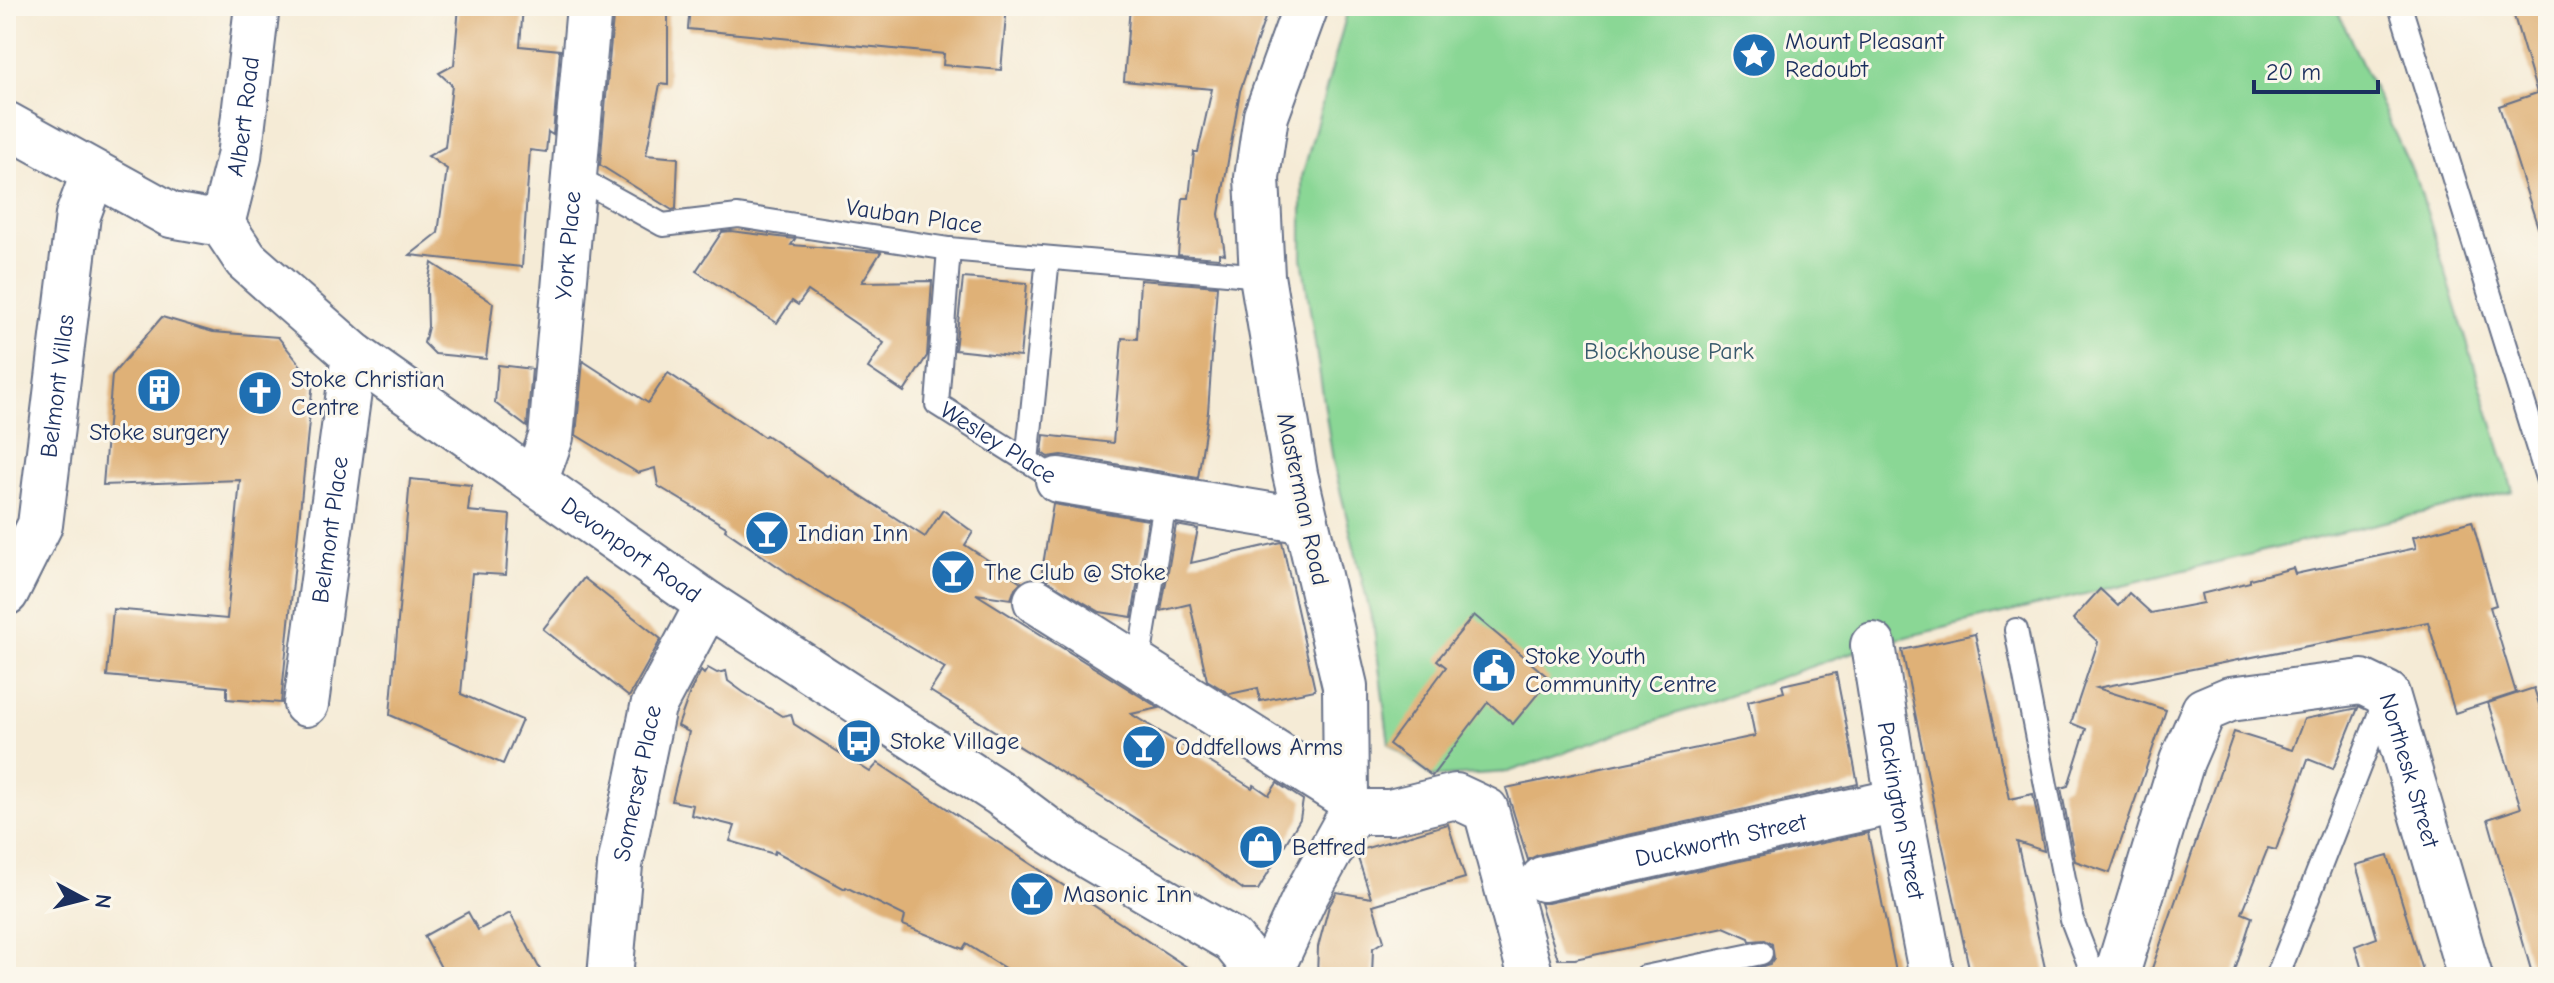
<svg xmlns="http://www.w3.org/2000/svg" width="2554" height="983" font-family="'Comic Neue',sans-serif">
  <style>
    .green { fill: #8ad795; stroke: #52837a; stroke-width: 2 }
    .building { fill: #dfb177 }
    .lines { fill: none; stroke-linecap: round; stroke-linejoin: round }
    .lane-casing { stroke: #677188; stroke-width: 26 }
    .street-casing { stroke: #677188; stroke-width: 48 }
    .secondary-casing { stroke: #677188; stroke-width: 48 }
    .lane { stroke: #fff; stroke-width: 22 }
    .street { stroke: #fff; stroke-width: 44 }
    .secondary { stroke: #fff; stroke-width: 44 }
    .labels { text-anchor: middle; stroke-width: 6; stroke-linejoin: round; paint-order: stroke }
    .poi-label { font-size: 24px; fill: #1b2f5e; stroke: #fbf7ec; text-anchor: start }
    .street-label { font-size: 24px; fill: #1b2f5e; stroke: #fbf7ec }
    .park-label { font-size: 24px; fill: #37596c; stroke: #fbf7ec }
  </style>
  <rect width="100%" height="100%" fill="#fbf7ec"/>
  <filter id="ink" filterUnits="userSpaceOnUse"><feTurbulence type="fractalNoise" baseFrequency=".0125" numOctaves="2"/><feDisplacementMap in="SourceGraphic" scale="16" xChannelSelector="R" yChannelSelector="G"/><feConvolveMatrix kernelMatrix="1 2 1 2 8 2 1 2 1" color-interpolation-filters="sRGB"/></filter>
  <filter id="wash" filterUnits="userSpaceOnUse"><feTurbulence type="fractalNoise" baseFrequency=".006" numOctaves="4" result="noise"/><feDisplacementMap in="SourceGraphic" scale="32" xChannelSelector="R" yChannelSelector="G"/><feGaussianBlur stdDeviation="1.8" result="paint"/><feColorMatrix in="noise" values="0 0 0 0 0 0 0 0 0 0 0 0 0 0 0 0 0 1.4 0 .05"/><feComposite in="paint" operator="in"/></filter>
  <g filter="url(#wash)">
    <rect width="100%" height="100%" fill="#f5ebd6"/>
    <!-- green -->
    <path class="green" d="M 1349,6 L 2335,6 L 2418,183 L 2513,491 L 1873,645 L 1508,772 L 1432,777 L 1389,744 L 1374,629 L 1333,461 L 1302,258 L 1302,177 Z"/>
    <g id="blocks">
      <!-- building -->
      <g class="building">
        <path d="M 459,6 L 523,6 L 520,46 L 560,50 L 553,135 L 548,132 L 546,152 L 530,150 L 522,267 L 410,255 L 438,233 L 447,169 L 428,156 L 445,147 L 452,85 L 439,73 L 454,65 Z"/>
        <path d="M 614,6 L 668,6 L 668,85 L 660,84 L 646,155 L 678,158 L 676,209 L 672,210 L 600,165 Z"/>
        <path d="M 690,6 L 1007,6 L 1001,70 L 943,65 L 944,54 L 688,29 Z"/>
        <path d="M 1130,6 L 1241,6 L 1241,11 L 1267,12 L 1240,91 L 1219,214 L 1225,254 L 1219,253 L 1219,258 L 1178,255 L 1183,198 L 1189,198 L 1194,152 L 1198,152 L 1212,89 L 1124,81 Z"/>
        <path d="M 2511,6 L 2548,6 L 2548,236 L 2541,237 L 2499,106 L 2537,93 Z"/>
        <path d="M 731,231 L 795,239 L 791,245 L 881,252 L 862,282 L 932,281 L 927,356 L 904,392 L 868,368 L 884,343 L 808,291 L 798,305 L 792,301 L 777,323 L 696,271 L 722,232 Z"/>
        <path d="M 432,263 L 493,303 L 486,359 L 435,354 L 424,343 L 428,327 L 427,288 Z"/>
        <path d="M 963,278 L 1027,283 L 1020,357 L 955,350 Z"/>
        <path d="M 1140,280 L 1217,286 L 1208,412 L 1198,478 L 1062,455 L 1048,457 L 1042,453 L 1044,435 L 1113,443 L 1122,338 L 1137,339 Z"/>
        <path d="M 162,317 L 213,332 L 278,337 L 313,381 L 281,703 L 227,699 L 227,687 L 107,676 L 113,609 L 227,619 L 240,480 L 103,485 L 112,375 Z"/>
        <path d="M 583,361 L 648,403 L 668,373 L 764,437 L 766,435 L 827,476 L 829,475 L 925,537 L 943,510 L 973,532 L 965,545 L 1021,582 L 1015,588 L 1011,599 L 976,594 L 1159,708 L 1131,714 L 1252,788 L 1254,785 L 1269,795 L 1277,783 L 1303,800 L 1300,819 L 1258,890 L 1244,890 L 1191,853 L 930,691 L 945,668 L 795,578 L 725,530 L 726,527 L 658,486 L 655,468 L 638,473 L 576,435 Z"/>
        <path d="M 498,365 L 532,369 L 527,427 L 495,403 Z"/>
        <path d="M 410,479 L 471,485 L 468,511 L 510,515 L 506,575 L 472,573 L 461,694 L 522,720 L 503,764 L 390,715 Z"/>
        <path d="M 1053,504 L 1148,520 L 1132,617 L 1100,612 L 1041,577 Z"/>
        <path d="M 2472,521 L 2496,605 L 2490,607 L 2516,693 L 2455,713 L 2428,622 L 2097,688 L 2166,710 L 2110,873 L 2075,861 L 2061,788 L 2068,786 L 2086,729 L 2071,723 L 2098,642 L 2073,619 L 2100,589 L 2118,606 L 2129,593 L 2151,613 L 2203,603 L 2201,594 L 2250,582 L 2250,579 L 2293,568 L 2295,574 L 2416,548 L 2413,537 Z"/>
        <path d="M 1176,525 L 1198,529 L 1191,563 L 1282,542 L 1315,690 L 1260,701 L 1258,688 L 1230,694 L 1207,680 L 1190,604 L 1161,611 Z"/>
        <path d="M 584,578 L 661,639 L 629,697 L 543,629 Z"/>
        <path d="M 1474,615 L 1550,679 L 1513,724 L 1488,702 L 1432,776 L 1389,744 L 1446,667 L 1437,660 Z"/>
        <path d="M 1975,634 L 2010,799 L 2033,794 L 2044,851 L 2017,842 L 2047,977 L 1971,977 L 1939,829 L 1902,650 Z"/>
        <path d="M 708,668 L 717,673 L 726,671 L 728,681 L 743,692 L 782,716 L 791,714 L 794,724 L 870,772 L 878,763 L 1202,977 L 1019,977 L 966,944 L 963,949 L 903,925 L 905,916 L 846,887 L 845,889 L 775,851 L 774,854 L 730,841 L 735,826 L 691,815 L 693,805 L 672,801 L 689,732 L 678,726 L 690,692 L 701,671 L 704,674 Z"/>
        <path d="M 1836,673 L 1858,784 L 1538,855 L 1528,860 L 1506,788 L 1755,736 L 1748,701 L 1784,692 L 1782,685 Z"/>
        <path d="M 2534,688 L 2548,733 L 2548,977 L 2533,977 L 2488,819 L 2521,808 L 2488,703 Z"/>
        <path d="M 2358,708 L 2333,769 L 2308,759 L 2276,850 L 2268,848 L 2242,913 L 2252,917 L 2233,977 L 2149,977 L 2234,732 L 2292,750 L 2304,719 Z"/>
        <path d="M 1448,824 L 1465,878 L 1373,905 L 1384,941 L 1373,948 L 1372,977 L 1317,977 L 1318,947 L 1329,906 L 1337,892 L 1371,898 L 1357,855 L 1360,850 Z"/>
        <path d="M 1868,833 L 1897,977 L 1755,977 L 1754,969 L 1770,964 L 1774,958 L 1772,944 L 1765,940 L 1750,941 L 1749,938 L 1724,927 L 1575,959 L 1558,959 L 1540,903 L 1548,903 Z"/>
        <path d="M 2388,856 L 2410,928 L 2425,977 L 2364,977 L 2355,946 L 2377,938 L 2356,865 Z"/>
        <path d="M 468,912 L 478,930 L 510,913 L 544,977 L 446,977 L 424,936 Z"/>
      </g>
    </g>
  </g>
  <g filter="url(#ink)">
    <use href="#blocks" fill-opacity="0" stroke="#677188" stroke-width="2"/>
    <g class="lines">
      <!-- lane casing -->
      <g class="lane-casing">
        <g id="lane">
          <path d="M 2400,6 L 2548,481"/>
          <path d="M 573,175 L 663,225 L 738,216 L 949,249 L 1262,276"/>
          <path id="s1" d="M 949,249 L 937,404 L 1058,480"/>
          <path d="M 1027,461 L 1048,258"/>
          <path d="M 2016,630 L 2072,920 L 2094,977"/>
          <path d="M 1138,666 L 1166,497"/>
          <path d="M 1645,977 L 1761,953"/>
          <path d="M 2277,977 L 2384,703"/>
        </g>
      </g>
      <!-- street casing -->
      <g class="street-casing">
        <g id="street">
          <path d="M 1058,480 L 1306,521"/>
          <path id="s2" d="M 535,482 L 551,437 L 589,6"/>
          <path id="s3" d="M 6,593 L 40,525 L 78,215 L 93,174"/>
          <path d="M 1036,601 L 1346,797"/>
          <path id="s4" d="M 1873,645 L 1898,801 L 1932,977"/>
          <path id="s5" d="M 306,704 L 354,355"/>
          <path d="M 1352,812 L 1390,812 L 1456,796 L 1486,810 L 1531,977"/>
          <path id="s6" d="M 1543,879 L 1898,801"/>
          <path id="s7" d="M 610,977 L 620,865 L 653,707 L 708,604"/>
          <path d="M 1268,977 L 1305,897 L 1352,812 L 1346,797 L 1345,686 L 1295,474 L 1262,276 L 1257,178 L 1266,116 L 1306,6"/>
          <path id="s8" d="M 2116,977 L 2182,761 L 2204,710 L 2230,699 L 2362,682 L 2387,694 L 2470,977"/>
        </g>
      </g>
      <!-- secondary casing -->
      <g class="secondary-casing">
        <g id="secondary">
          <path id="s9" d="M 6,124 L 171,215 L 222,224 L 246,260 L 354,355 L 708,604 L 999,793 L 1047,829 L 1091,858 L 1232,940 L 1262,977"/>
          <path id="s10" d="M 222,224 L 239,157 L 257,6"/>
        </g>
      </g>
      <!-- lane -->
      <use href="#lane" class="lane"/>
      <!-- street -->
      <use href="#street" class="street"/>
      <!-- secondary -->
      <use href="#secondary" class="secondary"/>
    </g>
  </g>
  <!-- icons -->
  <defs>
    <g id="sight-disc" transform="scale(2.3)"><circle r="9.5" fill="#1f6fb2" stroke="#fbf7ec"/><path d="M0-6L1.8-2.2L6-1.7L2.9 1.2L3.7 5.4L0 3.3L-3.7 5.4L-2.9 1.2L-6-1.7L-1.8-2.2Z" fill="#fff"/></g>
    <g id="building-disc" transform="scale(2.3)"><circle r="9.5" fill="#1f6fb2" stroke="#fbf7ec"/><path d="M-4-6H4V6H1V3H-1V6H-4ZM-2.5-4.3h1.7v1.8h-1.7ZM.8-4.3h1.7v1.8H.8ZM-2.5-1h1.7V.8h-1.7ZM.8-1h1.7V.8H.8Z" fill="#fff"/></g>
    <g id="church-disc" transform="scale(2.3)"><circle r="9.5" fill="#1f6fb2" stroke="#fbf7ec"/><path d="M-1.2-6h2.4v3.5h3.3v2.4h-3.3V6h-2.4V-.1h-3.3v-2.4h3.3Z" fill="#fff"/></g>
    <g id="bar-disc" transform="scale(2.3)"><circle r="9.5" fill="#1f6fb2" stroke="#fbf7ec"/><path d="M-6-5H6L.8 .8V4.5H3.5V6h-7V4.5H-.8V.8Z" fill="#fff"/></g>
    <g id="civic-disc" transform="scale(2.3)"><circle r="9.5" fill="#1f6fb2" stroke="#fbf7ec"/><path d="M-.6-6.5H3V-4.5H.6V-3L4-1V1h2V6H-6V1h2V-1L-.6-3ZM-1.2 2.5V6h2.4V2.5Z" fill="#fff"/></g>
    <g id="bus-disc" transform="scale(2.3)"><circle r="9.5" fill="#1f6fb2" stroke="#fbf7ec"/><path d="M-5-6H5V4H4V6H2V4H-2V6H-4V4H-5ZM-3.5-4V0h7V-4ZM-3.5 1.2v1.5H-2V1.2ZM2 1.2v1.5H3.5V1.2Z" fill="#fff"/></g>
    <g id="shop-disc" transform="scale(2.3)"><circle r="9.5" fill="#1f6fb2" stroke="#fbf7ec"/><path d="M-5-2.5h2.3a2.7 3.5 0 0 1 5.4 0H5L5.5 6h-11ZM-1.5-2.5h3a1.5 2.3 0 0 0-3 0Z" fill="#fff"/></g>
  </defs>
  <g fill-rule="evenodd">
    <use href="#sight-disc" x="1754" y="55"/>
    <use href="#building-disc" x="159" y="390"/>
    <use href="#church-disc" x="260" y="393"/>
    <use href="#bar-disc" x="767" y="533"/>
    <use href="#bar-disc" x="953" y="572"/>
    <use href="#civic-disc" x="1494" y="670"/>
    <use href="#bus-disc" x="859" y="741"/>
    <use href="#bar-disc" x="1144" y="747"/>
    <use href="#shop-disc" x="1261" y="847"/>
    <use href="#bar-disc" x="1032" y="894"/>
  </g>
  <g class="labels">
    <!-- poi labels -->
    <g class="poi-label">
      <text x="1785" y="49">Mount Pleasant<tspan x="1785" dy="28">Redoubt</tspan></text>
      <text x="291" y="387">Stoke Christian<tspan x="291" dy="28">Centre</tspan></text>
      <text x="159" y="440" text-anchor="middle">Stoke surgery</text>
      <text x="798" y="541">Indian Inn</text>
      <text x="984" y="580">The Club @ Stoke</text>
      <text x="1525" y="664">Stoke Youth<tspan x="1525" dy="28">Community Centre</tspan></text>
      <text x="890" y="749">Stoke Village</text>
      <text x="1175" y="755">Oddfellows Arms</text>
      <text x="1292" y="855">Betfred</text>
      <text x="1063" y="902">Masonic Inn</text>
    </g>
    <!-- street labels -->
    <g class="street-label">
      <text dy="8" stroke="none"><textPath href="#s10" startOffset="110">Albert Road</textPath></text>
      <text transform="translate(914 216) rotate(8)" y="8">Vauban Place</text>
      <text dy="8" stroke="none"><textPath href="#s2" startOffset="240">York Place</textPath></text>
      <text dy="8" stroke="none"><textPath href="#s3" startOffset="216">Belmont Villas</textPath></text>
      <text dy="8" stroke="none"><textPath href="#s1" startOffset="228">Wesley Place</textPath></text>
      <text transform="translate(1303 499) rotate(78)" y="8">Masterman Road</text>
      <text dy="8" stroke="none"><textPath href="#s5" startOffset="176">Belmont Place</textPath></text>
      <text dy="8" stroke="none"><textPath href="#s9" startOffset="766">Devonport Road</textPath></text>
      <text dy="8" stroke="none"><textPath href="#s8" startOffset="550">Northesk Street</textPath></text>
      <text dy="8" stroke="none"><textPath href="#s7" startOffset="196">Somerset Place</textPath></text>
      <text dy="8" stroke="none"><textPath href="#s4" startOffset="168">Packington Street</textPath></text>
      <text dy="8" stroke="none"><textPath href="#s6" startOffset="182">Duckworth Street</textPath></text>
    </g>
    <!-- park labels -->
    <g class="park-label">
      <text x="1669" y="359">Blockhouse Park</text>
    </g>
  </g>
  <!-- margin -->
  <rect width="2554" height="983" fill="none" stroke="#fbf7ec" stroke-width="32"/>
  <!-- north arrow -->
  <g transform="translate(84 899) rotate(97)" stroke="#fbf7ec" stroke-width="6" paint-order="stroke">
  <path d="M0-6L14 30L0 20L-14 30Z" fill="#1b2f5e"/>
  <text y="-12" font-size="22" font-weight="bold" text-anchor="middle" fill="#1b2f5e">N</text>
  </g>
  <!-- scale -->
  <path d="M2254 80v12h124v-12" fill="none" stroke="#1b2f5e" stroke-width="4"/>
  <text x="2266" y="80" font-size="24" fill="#1b2f5e" stroke="#fbf7ec" stroke-width="6" paint-order="stroke">20 m</text>
</svg>
